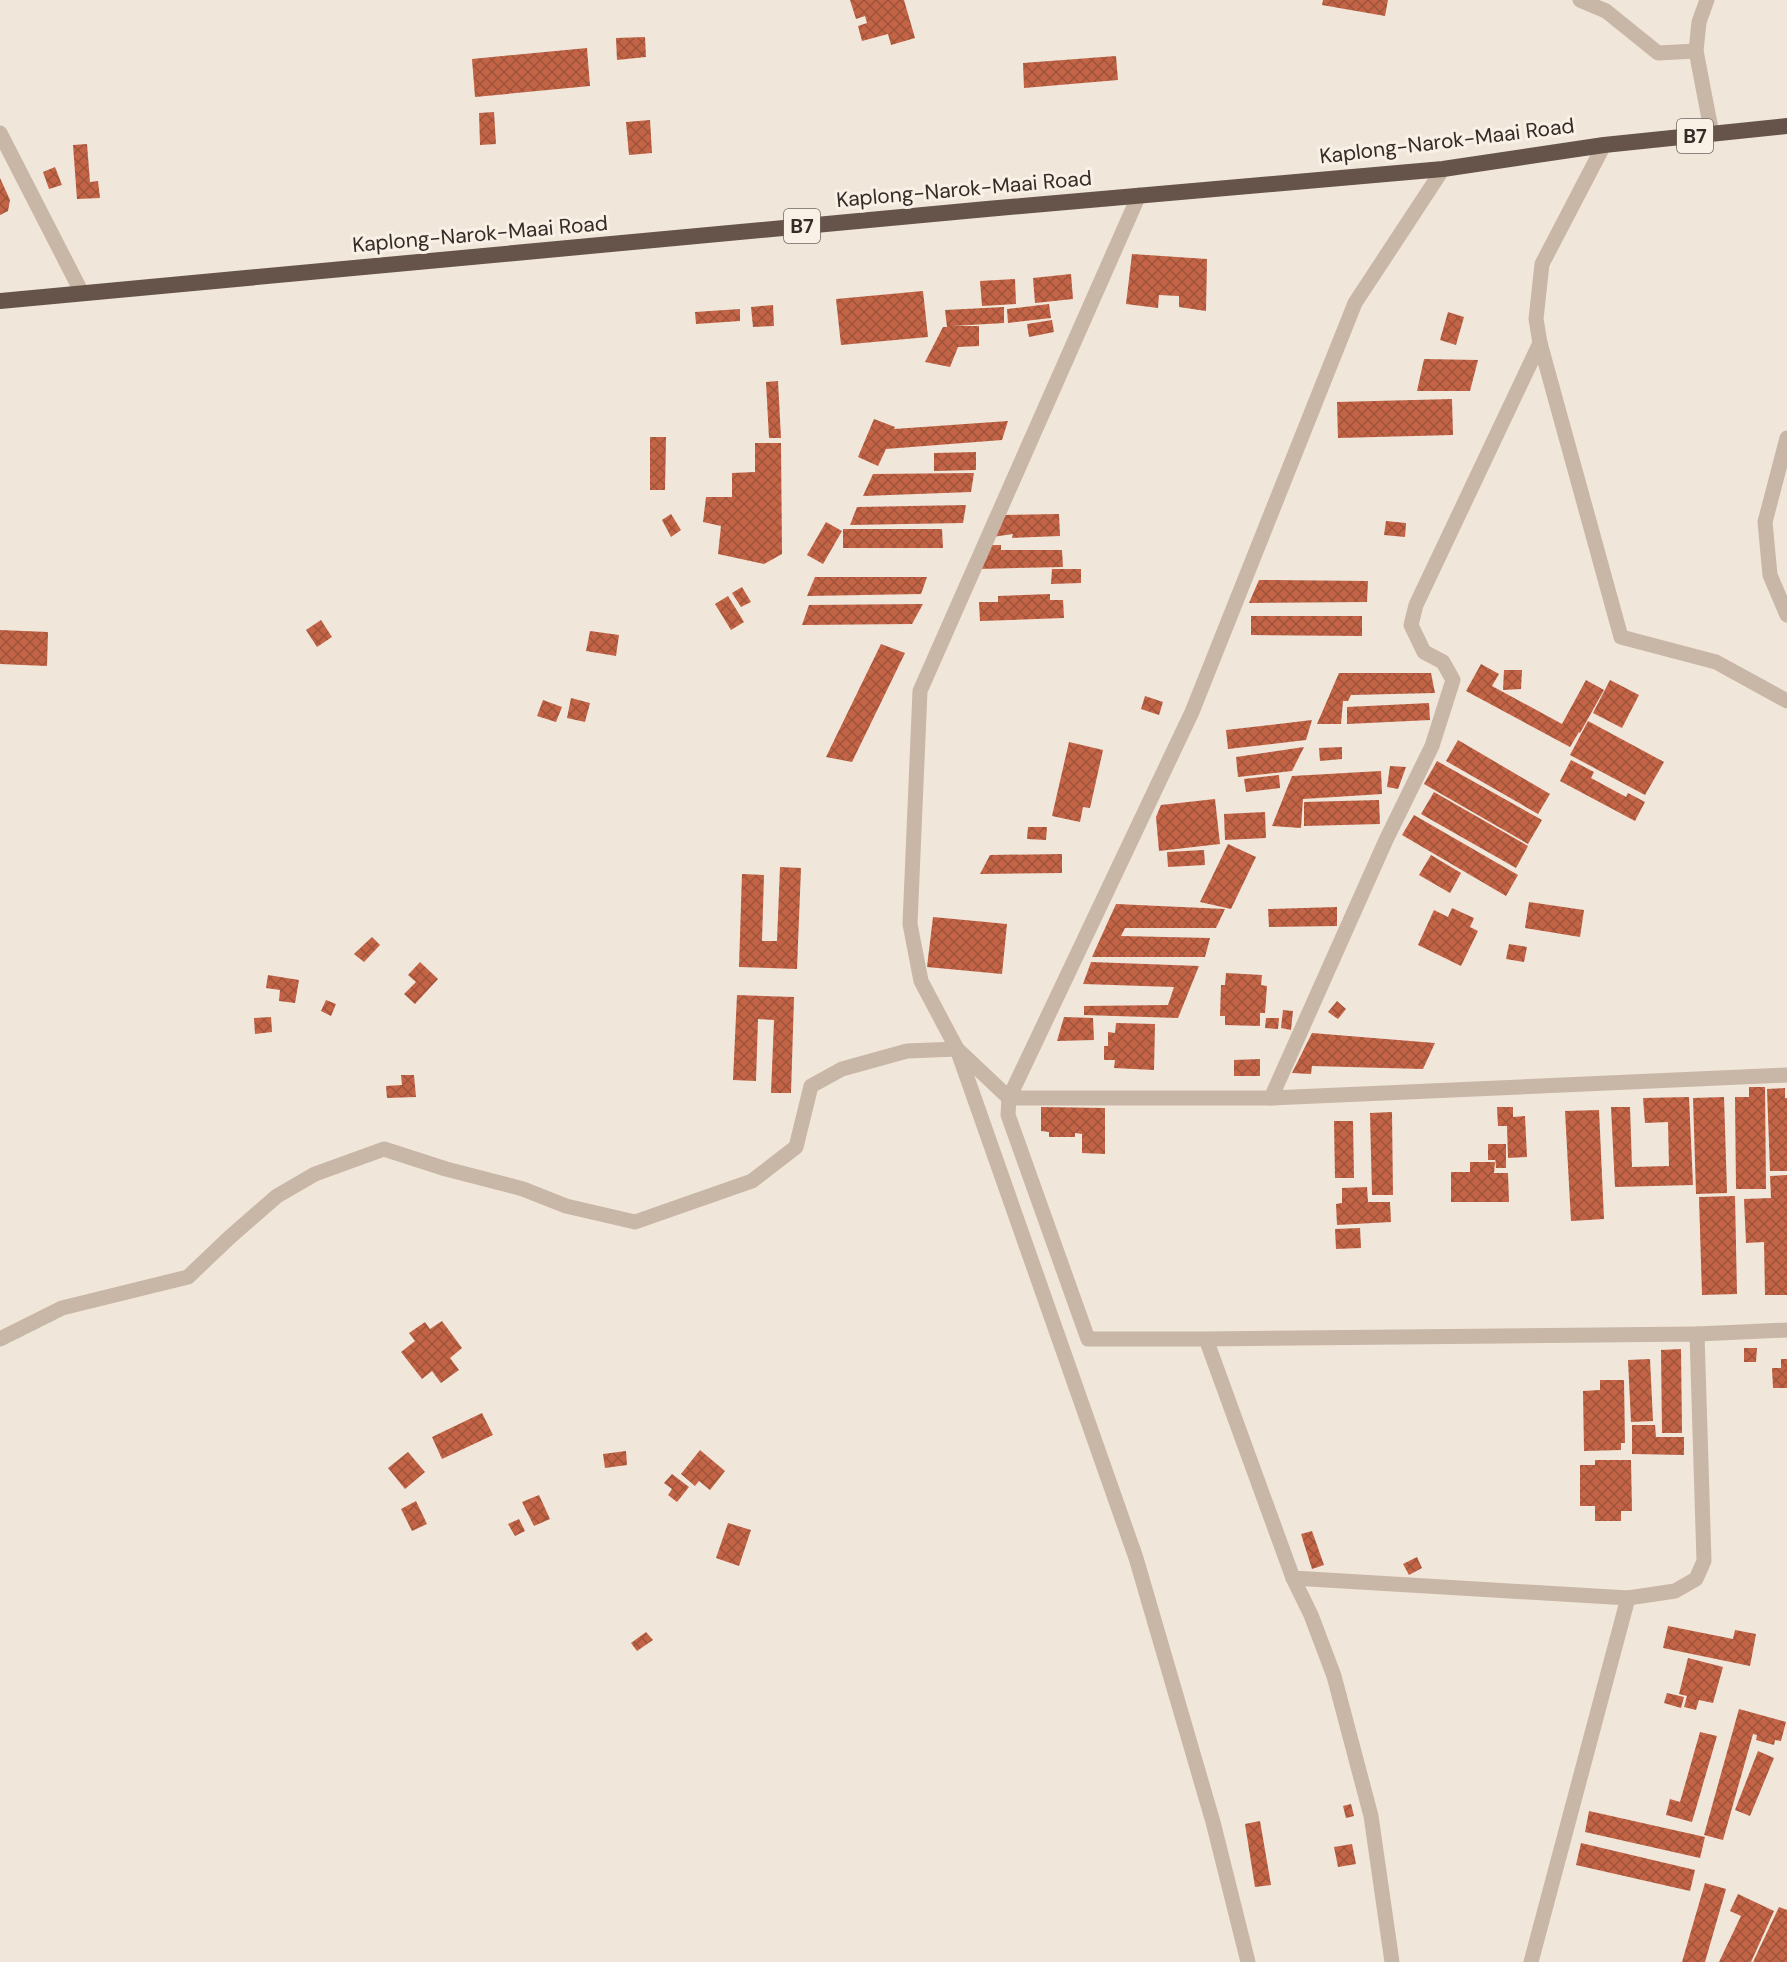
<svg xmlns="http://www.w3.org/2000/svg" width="1787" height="1962" font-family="'DM Sans',sans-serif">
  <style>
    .building { fill: url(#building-cross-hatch) }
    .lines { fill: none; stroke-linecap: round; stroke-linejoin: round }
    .minor { stroke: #c8b6a6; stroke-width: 15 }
    .trunk { stroke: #66544b; stroke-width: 16 }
    .labels { text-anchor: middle; stroke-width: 6; stroke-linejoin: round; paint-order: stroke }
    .shield { fill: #f9f0e6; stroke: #706660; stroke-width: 1.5 }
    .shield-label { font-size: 20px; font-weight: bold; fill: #352b27 }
    .street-label { font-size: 21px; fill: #352b27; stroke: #f9f0e6 }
  </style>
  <defs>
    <pattern id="building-cross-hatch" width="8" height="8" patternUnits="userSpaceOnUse" patternTransform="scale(1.5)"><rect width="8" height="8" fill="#c36446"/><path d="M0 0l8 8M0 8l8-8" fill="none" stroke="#9f533a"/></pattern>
  </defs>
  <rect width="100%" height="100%" fill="#f1e6da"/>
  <!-- building -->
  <g class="building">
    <path d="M 850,0 L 904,0 L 915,38 L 891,45 L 888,34 L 862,41 L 858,26 L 867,23 L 865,16 L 856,19 Z"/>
    <path d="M 1323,0 L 1388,0 L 1385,16 L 1322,5 Z"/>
    <path d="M 645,37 L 646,57 L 617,60 L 616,38 Z"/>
    <path d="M 587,48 L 590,86 L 475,97 L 472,59 Z"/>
    <path d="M 1116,56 L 1118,80 L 1024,88 L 1023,63 Z"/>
    <path d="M 494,112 L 496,144 L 480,145 L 479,113 Z"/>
    <path d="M 650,120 L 652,153 L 629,155 L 626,122 Z"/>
    <path d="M 87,144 L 90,182 L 98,181 L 100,198 L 77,199 L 73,145 Z"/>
    <path d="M 55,167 L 62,185 L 49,189 L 43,172 Z"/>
    <path d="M 0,178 L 10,200 L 8,211 L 0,215 Z"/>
    <path d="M 1132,254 L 1207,259 L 1206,311 L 1179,307 L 1179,296 L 1159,295 L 1158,308 L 1126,304 Z"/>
    <path d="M 1071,274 L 1073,299 L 1035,303 L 1033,278 Z"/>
    <path d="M 1015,279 L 1016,304 L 982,306 L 980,281 Z"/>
    <path d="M 923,291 L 928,337 L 841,345 L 836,299 Z"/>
    <path d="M 1049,304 L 1051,318 L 1008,323 L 1007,309 Z"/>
    <path d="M 773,305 L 774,326 L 753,327 L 751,307 Z"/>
    <path d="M 1004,307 L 1004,323 L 953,326 L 979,326 L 979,346 L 958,347 L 950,367 L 925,362 L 943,327 L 947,327 L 945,310 Z"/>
    <path d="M 740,309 L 740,321 L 696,324 L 695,312 Z"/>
    <path d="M 1448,312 L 1464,317 L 1456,345 L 1440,340 Z"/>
    <path d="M 1052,320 L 1054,332 L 1029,337 L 1027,324 Z"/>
    <path d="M 1424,359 L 1478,360 L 1470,391 L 1417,391 Z"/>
    <path d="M 778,381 L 781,438 L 769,438 L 766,382 Z"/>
    <path d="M 1452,399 L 1453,435 L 1338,438 L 1337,402 Z"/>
    <path d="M 874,419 L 895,427 L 894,429 L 1008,421 L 1002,440 L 886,449 L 878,466 L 858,457 Z"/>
    <path d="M 650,437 L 666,437 L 665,490 L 650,490 Z"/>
    <path d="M 755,443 L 781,443 L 782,554 L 764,564 L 718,554 L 721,526 L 703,522 L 706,497 L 732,497 L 732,473 L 755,472 Z"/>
    <path d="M 976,452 L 976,470 L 934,471 L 934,453 Z"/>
    <path d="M 974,473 L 971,492 L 863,496 L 873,474 Z"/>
    <path d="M 966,505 L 963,523 L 850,525 L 857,507 Z"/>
    <path d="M 671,514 L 681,530 L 671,537 L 662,520 Z"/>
    <path d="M 1059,514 L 1060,536 L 1012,538 L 1013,534 L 992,537 L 1000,515 Z"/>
    <path d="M 1386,521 L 1406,523 L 1405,537 L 1384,535 Z"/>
    <path d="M 826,522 L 842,531 L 823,564 L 807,555 Z"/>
    <path d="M 843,529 L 942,529 L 943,548 L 843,548 Z"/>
    <path d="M 988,545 L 1001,545 L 1001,550 L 1062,550 L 1063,567 L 977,569 Z"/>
    <path d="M 1052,569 L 1081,569 L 1081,583 L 1051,584 Z"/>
    <path d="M 815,577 L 927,577 L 921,594 L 807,596 Z"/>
    <path d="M 1259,580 L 1368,581 L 1367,602 L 1249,603 Z"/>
    <path d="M 742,587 L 751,602 L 741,607 L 732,593 Z"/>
    <path d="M 1050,594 L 1050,600 L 1063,600 L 1064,618 L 980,621 L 979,602 L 998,602 L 998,596 Z"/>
    <path d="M 728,596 L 744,622 L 731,630 L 715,604 Z"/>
    <path d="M 923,604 L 912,624 L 802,625 L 809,605 Z"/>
    <path d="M 1251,616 L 1362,616 L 1362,636 L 1251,635 Z"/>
    <path d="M 321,620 L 332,637 L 317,647 L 306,630 Z"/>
    <path d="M 0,630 L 48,632 L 47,666 L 0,664 Z"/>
    <path d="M 590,631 L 619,635 L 616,656 L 586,651 Z"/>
    <path d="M 881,644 L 905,653 L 852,762 L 826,757 Z"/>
    <path d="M 1481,664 L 1499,674 L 1492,686 L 1562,724 L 1586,680 L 1604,690 L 1580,733 L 1579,732 L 1570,747 L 1466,691 Z"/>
    <path d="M 1504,670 L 1522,670 L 1521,689 L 1503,690 Z"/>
    <path d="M 1339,673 L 1431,673 L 1435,693 L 1351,695 L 1348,701 L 1343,701 L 1341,724 L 1317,724 Z"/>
    <path d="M 1610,680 L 1639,695 L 1622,728 L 1593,713 Z"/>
    <path d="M 1145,696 L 1163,702 L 1159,715 L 1141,709 Z"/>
    <path d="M 571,698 L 590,703 L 585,722 L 567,718 Z"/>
    <path d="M 543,700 L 562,707 L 556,722 L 537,716 Z"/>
    <path d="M 1429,703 L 1430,720 L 1347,724 L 1347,707 Z"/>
    <path d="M 1312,720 L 1306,740 L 1228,749 L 1226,730 Z"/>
    <path d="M 1588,721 L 1664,762 L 1645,795 L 1570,755 Z"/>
    <path d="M 1458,740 L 1550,794 L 1538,814 L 1446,761 Z"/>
    <path d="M 1069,742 L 1103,750 L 1090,808 L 1083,807 L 1080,822 L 1052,816 Z"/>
    <path d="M 1304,747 L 1292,771 L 1238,777 L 1236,757 Z"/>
    <path d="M 1342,747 L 1342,759 L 1320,761 L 1319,748 Z"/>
    <path d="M 1571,760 L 1594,772 L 1591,778 L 1626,797 L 1628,793 L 1645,802 L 1635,821 L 1560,781 Z"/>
    <path d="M 1437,761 L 1542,820 L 1528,844 L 1424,784 Z"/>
    <path d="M 1390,766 L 1406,767 L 1398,789 L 1387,787 Z"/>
    <path d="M 1381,771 L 1382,794 L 1303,799 L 1301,828 L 1272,826 L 1292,776 Z"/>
    <path d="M 1279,775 L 1280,788 L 1246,792 L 1244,779 Z"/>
    <path d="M 1434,792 L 1528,846 L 1516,868 L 1421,814 Z"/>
    <path d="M 1215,799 L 1220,844 L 1159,851 L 1156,817 L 1161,805 Z"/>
    <path d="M 1379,800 L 1380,824 L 1304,826 L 1304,802 Z"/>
    <path d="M 1265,812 L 1266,838 L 1225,840 L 1224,814 Z"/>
    <path d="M 1414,815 L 1518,875 L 1506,896 L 1402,835 Z"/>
    <path d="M 1028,827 L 1047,827 L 1046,840 L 1027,839 Z"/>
    <path d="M 1228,844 L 1256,857 L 1231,909 L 1200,902 Z"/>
    <path d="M 1204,850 L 1205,865 L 1168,867 L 1167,852 Z"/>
    <path d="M 1062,854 L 1062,873 L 980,874 L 990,855 Z"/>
    <path d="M 1431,855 L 1461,873 L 1450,893 L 1419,875 Z"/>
    <path d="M 780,867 L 801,868 L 797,969 L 739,967 L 742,874 L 764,875 L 762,941 L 777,941 Z"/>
    <path d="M 1529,902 L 1584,910 L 1580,937 L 1525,928 Z"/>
    <path d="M 1116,904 L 1225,909 L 1216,928 L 1125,928 L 1121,936 L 1210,938 L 1205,957 L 1092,957 Z"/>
    <path d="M 1337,907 L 1337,926 L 1269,927 L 1268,909 Z"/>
    <path d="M 1452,908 L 1474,918 L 1470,927 L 1478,931 L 1461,966 L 1418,945 L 1434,910 L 1448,917 Z"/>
    <path d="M 933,917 L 1007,924 L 1002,974 L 927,967 Z"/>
    <path d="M 372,937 L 380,945 L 364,962 L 354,954 Z"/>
    <path d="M 1509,944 L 1527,947 L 1524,962 L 1506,959 Z"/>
    <path d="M 420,962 L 438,979 L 415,1004 L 404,994 L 416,982 L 408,975 Z"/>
    <path d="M 1091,962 L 1199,966 L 1178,1018 L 1084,1015 L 1084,1006 L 1168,1005 L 1174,987 L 1083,984 Z"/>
    <path d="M 1226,973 L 1262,975 L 1261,985 L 1267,986 L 1265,1013 L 1260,1013 L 1260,1026 L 1225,1025 L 1225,1016 L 1220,1016 L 1221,985 L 1225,985 Z"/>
    <path d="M 268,975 L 299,980 L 295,1003 L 279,1001 L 280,990 L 266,988 Z"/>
    <path d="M 737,995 L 794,997 L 791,1093 L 771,1093 L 774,1020 L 758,1019 L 756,1081 L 733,1080 Z"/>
    <path d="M 326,1000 L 336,1004 L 331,1016 L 321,1011 Z"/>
    <path d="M 1337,1001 L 1346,1009 L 1338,1019 L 1328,1012 Z"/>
    <path d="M 1283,1010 L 1293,1011 L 1291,1030 L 1281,1028 Z"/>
    <path d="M 271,1017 L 272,1032 L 255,1034 L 254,1018 Z"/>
    <path d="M 1064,1017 L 1093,1018 L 1094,1040 L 1057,1041 Z"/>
    <path d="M 1266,1018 L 1279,1018 L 1278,1029 L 1265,1028 Z"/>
    <path d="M 1116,1023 L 1155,1024 L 1154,1070 L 1114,1068 L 1115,1060 L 1104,1060 L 1104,1046 L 1108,1046 L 1108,1032 L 1115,1033 Z"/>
    <path d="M 1312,1033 L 1435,1043 L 1423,1069 L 1312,1066 L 1311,1074 L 1292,1073 Z"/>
    <path d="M 1260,1059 L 1260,1076 L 1234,1076 L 1234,1060 Z"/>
    <path d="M 401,1075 L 414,1075 L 416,1097 L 387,1098 L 386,1086 L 402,1085 Z"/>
    <path d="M 1749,1087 L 1765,1087 L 1766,1189 L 1736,1189 L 1735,1097 L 1749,1097 Z"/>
    <path d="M 1785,1088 L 1785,1098 L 1787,1098 L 1787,1171 L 1770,1171 L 1767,1089 Z"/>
    <path d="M 1689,1097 L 1693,1185 L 1615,1187 L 1611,1107 L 1630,1107 L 1632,1167 L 1669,1166 L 1668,1122 L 1645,1123 L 1643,1098 Z"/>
    <path d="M 1724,1097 L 1727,1193 L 1696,1194 L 1693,1098 Z"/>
    <path d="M 1041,1107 L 1105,1108 L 1105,1154 L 1082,1153 L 1082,1134 L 1075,1133 L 1075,1137 L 1049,1137 L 1049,1132 L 1041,1131 Z"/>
    <path d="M 1497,1107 L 1513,1107 L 1513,1117 L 1525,1116 L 1527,1157 L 1508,1158 L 1507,1126 L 1498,1126 Z"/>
    <path d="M 1599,1110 L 1604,1219 L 1571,1221 L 1565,1111 Z"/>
    <path d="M 1392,1112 L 1393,1195 L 1372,1195 L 1370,1113 Z"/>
    <path d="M 1334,1121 L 1353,1121 L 1354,1178 L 1335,1178 Z"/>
    <path d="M 1488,1144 L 1506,1144 L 1506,1168 L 1496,1168 L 1495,1157 L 1495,1160 L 1488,1160 Z"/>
    <path d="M 1470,1162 L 1495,1162 L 1494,1173 L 1508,1173 L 1509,1202 L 1451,1202 L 1451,1172 L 1470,1172 Z"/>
    <path d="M 1787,1175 L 1787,1295 L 1765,1295 L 1764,1242 L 1746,1243 L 1744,1199 L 1771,1198 L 1770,1176 Z"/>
    <path d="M 1367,1187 L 1368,1202 L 1390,1202 L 1391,1222 L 1337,1225 L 1336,1204 L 1342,1203 L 1342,1188 Z"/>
    <path d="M 1735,1196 L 1737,1294 L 1702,1295 L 1699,1197 Z"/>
    <path d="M 1360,1228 L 1361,1248 L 1336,1249 L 1335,1229 Z"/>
    <path d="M 442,1321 L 462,1348 L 450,1358 L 459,1370 L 441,1383 L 432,1371 L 422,1379 L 401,1352 L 415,1341 L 409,1333 L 425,1322 L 430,1329 Z"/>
    <path d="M 1744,1348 L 1757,1348 L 1756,1362 L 1744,1362 Z"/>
    <path d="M 1681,1349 L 1682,1433 L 1662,1433 L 1661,1350 Z"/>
    <path d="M 1650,1359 L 1653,1421 L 1631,1422 L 1628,1360 Z"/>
    <path d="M 1781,1359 L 1787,1359 L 1787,1388 L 1773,1388 L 1772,1368 L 1781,1368 Z"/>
    <path d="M 1600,1380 L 1624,1380 L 1625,1443 L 1621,1443 L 1621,1450 L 1584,1451 L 1583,1391 L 1600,1390 Z"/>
    <path d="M 482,1413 L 493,1435 L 442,1459 L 432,1437 Z"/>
    <path d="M 1632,1425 L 1655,1425 L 1656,1437 L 1684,1437 L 1684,1455 L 1632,1454 Z"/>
    <path d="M 700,1450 L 725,1471 L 710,1490 L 699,1481 L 695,1486 L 681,1474 Z"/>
    <path d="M 626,1451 L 627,1465 L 605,1468 L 603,1454 Z"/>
    <path d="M 408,1452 L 425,1472 L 405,1489 L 388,1468 Z"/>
    <path d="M 1595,1460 L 1631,1460 L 1632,1511 L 1621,1511 L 1621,1521 L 1595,1521 L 1595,1506 L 1580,1506 L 1580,1465 L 1595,1465 Z"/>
    <path d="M 672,1474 L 689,1487 L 677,1502 L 668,1495 L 672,1489 L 664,1483 Z"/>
    <path d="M 539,1495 L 550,1519 L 534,1526 L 522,1502 Z"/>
    <path d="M 416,1501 L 427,1524 L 412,1531 L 401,1509 Z"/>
    <path d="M 519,1519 L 525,1531 L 515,1536 L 508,1524 Z"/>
    <path d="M 728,1523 L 751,1530 L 739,1566 L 716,1558 Z"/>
    <path d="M 1312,1531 L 1324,1565 L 1312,1569 L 1301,1534 Z"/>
    <path d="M 1417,1557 L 1422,1568 L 1409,1575 L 1403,1564 Z"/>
    <path d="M 1668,1626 L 1733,1639 L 1735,1630 L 1756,1634 L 1750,1666 L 1663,1648 Z"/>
    <path d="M 646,1632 L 653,1640 L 637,1651 L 631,1643 Z"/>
    <path d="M 1688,1658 L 1723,1667 L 1713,1703 L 1699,1700 L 1696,1710 L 1684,1707 L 1687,1696 L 1679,1694 Z"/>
    <path d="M 1667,1693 L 1684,1697 L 1681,1708 L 1664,1703 Z"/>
    <path d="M 1739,1709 L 1786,1722 L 1781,1741 L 1775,1740 L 1774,1745 L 1756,1740 L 1757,1735 L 1753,1734 L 1723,1840 L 1704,1835 Z"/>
    <path d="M 1700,1732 L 1717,1736 L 1692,1822 L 1666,1815 L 1670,1799 L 1680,1802 Z"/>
    <path d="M 1758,1751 L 1774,1758 L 1750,1816 L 1735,1810 Z"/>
    <path d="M 1351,1804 L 1354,1816 L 1346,1818 L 1343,1806 Z"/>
    <path d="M 1589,1811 L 1705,1837 L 1700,1858 L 1585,1832 Z"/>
    <path d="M 1260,1821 L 1271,1885 L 1255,1887 L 1245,1824 Z"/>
    <path d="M 1581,1843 L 1695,1870 L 1690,1891 L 1576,1865 Z"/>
    <path d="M 1352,1844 L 1356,1864 L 1338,1867 L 1334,1847 Z"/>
    <path d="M 1705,1883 L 1726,1889 L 1705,1962 L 1682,1962 Z"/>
    <path d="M 1738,1894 L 1774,1911 L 1751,1962 L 1719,1962 L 1741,1916 L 1730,1911 Z"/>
    <path d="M 1779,1907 L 1787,1910 L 1787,1962 L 1753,1962 Z"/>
  </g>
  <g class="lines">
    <!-- minor -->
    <g class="minor">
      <path d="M 1580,0 L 1606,11 L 1658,53 L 1696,51"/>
      <path d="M 1707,0 L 1699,22 L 1696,51 L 1712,134"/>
      <path d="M 0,133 L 82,293"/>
      <path d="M 1604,145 L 1542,264 L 1536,319 L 1540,343 L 1621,637 L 1716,662 L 1787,701"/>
      <path d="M 1139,195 L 920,691 L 910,924 L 921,981 L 957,1049 L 1009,1098 L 1271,1098 L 1787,1075"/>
      <path d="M 1787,438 L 1765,522 L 1770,575 L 1787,615"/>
      <path d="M 1271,1098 L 1386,840 L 1432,746 L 1453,680 L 1443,662 L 1424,652 L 1411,625 L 1416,605 L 1540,343"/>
      <path d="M 1697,1334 L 1787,1330"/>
      <path d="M 0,1339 L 62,1308 L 188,1277 L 230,1237 L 277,1196 L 315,1174 L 384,1149 L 446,1169 L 523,1189 L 566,1206 L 635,1222 L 752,1181 L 796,1147 L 811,1086 L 842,1069 L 907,1051 L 957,1049 L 1136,1558 L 1213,1822 L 1248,1962"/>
      <path d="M 1206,1339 L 1293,1578 L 1628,1598 L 1675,1591 L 1696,1579 L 1704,1561 L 1697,1334 L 1206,1339 L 1088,1339 L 1008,1115 L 1009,1098 L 1192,712 L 1355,303 L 1443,169"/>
      <path d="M 1293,1578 L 1311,1615 L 1334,1676 L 1371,1816 L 1392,1962"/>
      <path d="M 1531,1962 L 1628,1598"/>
    </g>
    <!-- trunk -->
    <path class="trunk" d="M 0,301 L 987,209 L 1443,169 L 1604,145 L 1787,126"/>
  </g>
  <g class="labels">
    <!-- shield labels -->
    <g class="shield">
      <rect x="1677" y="119" width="36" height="34" rx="4.5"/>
      <rect x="784" y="209" width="36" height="34" rx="4.5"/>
    </g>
    <g class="shield-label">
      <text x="1695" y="143">B7</text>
      <text x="802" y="233">B7</text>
    </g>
    <!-- street labels -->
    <g class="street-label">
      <text transform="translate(1447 141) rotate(-7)" y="7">Kaplong-Narok-Maai Road</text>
      <text transform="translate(964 189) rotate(-5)" y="7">Kaplong-Narok-Maai Road</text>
      <text transform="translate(480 234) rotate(-5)" y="7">Kaplong-Narok-Maai Road</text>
    </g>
  </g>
</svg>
